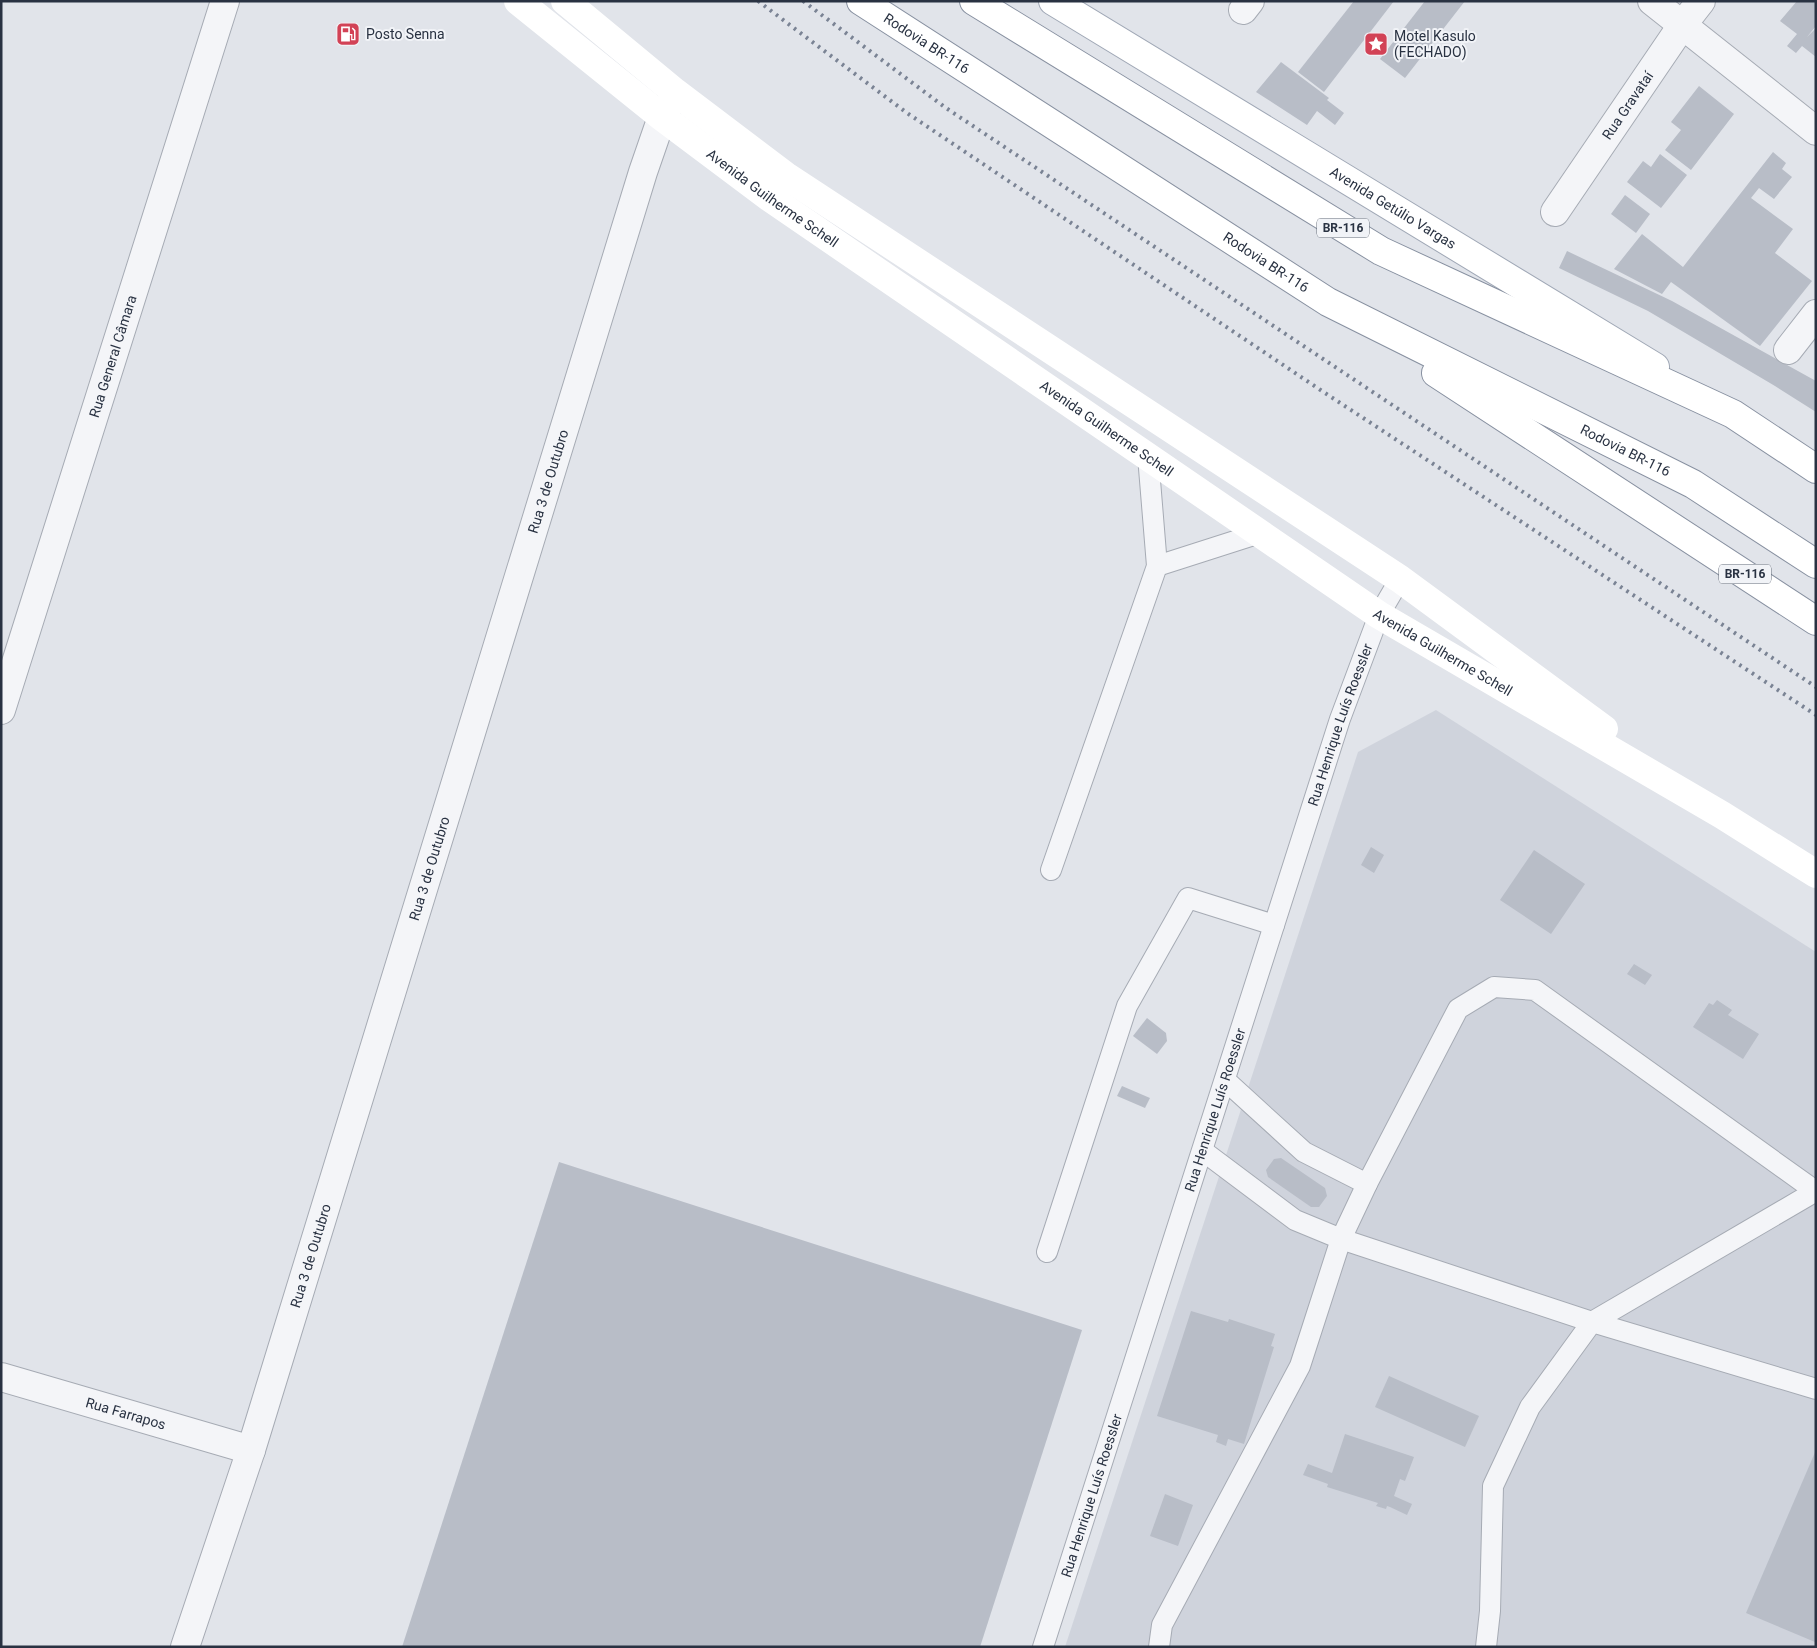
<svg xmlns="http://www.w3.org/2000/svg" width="1817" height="1648" font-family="Roboto,sans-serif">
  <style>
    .built { fill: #cfd3dc }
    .building { fill: #b8bdc7 }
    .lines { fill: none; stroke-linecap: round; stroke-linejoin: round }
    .lane-casing { stroke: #a6abb4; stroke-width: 22 }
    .street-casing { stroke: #a6abb4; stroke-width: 30 }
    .primary-casing { stroke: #a0a8b6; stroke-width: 30 }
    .highway-casing { stroke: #8891a1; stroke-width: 30 }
    .lane { stroke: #f4f5f8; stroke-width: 20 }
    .street { stroke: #f4f5f8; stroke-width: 28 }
    .secondary { stroke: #fff; stroke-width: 28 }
    .primary { stroke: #fff; stroke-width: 28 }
    .highway { stroke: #fff; stroke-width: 28 }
    .rail { stroke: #7a8394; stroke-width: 4; stroke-dasharray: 2.5 5; stroke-linecap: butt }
    .labels { text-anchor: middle; stroke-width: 4; stroke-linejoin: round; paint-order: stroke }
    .shield { fill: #f1f3f7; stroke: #656c78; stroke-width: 1 }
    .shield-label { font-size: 12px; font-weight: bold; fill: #293242 }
    .poi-label { font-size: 14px; fill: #293242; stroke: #f1f3f7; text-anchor: start }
    .street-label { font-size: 14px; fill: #293242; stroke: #f1f3f7 }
  </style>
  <rect width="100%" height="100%" fill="#e1e4ea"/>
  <!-- built -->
  <path class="built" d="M 1436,710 L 1816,952 L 1816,1647 L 1065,1647 L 1358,752 Z"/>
  <!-- building -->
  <g class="building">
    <path d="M 1354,1 L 1394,1 L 1324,92 L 1298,72 Z"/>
    <path d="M 1425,1 L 1465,1 L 1405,78 L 1380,59 Z"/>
    <path d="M 1797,1 L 1816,1 L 1816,26 L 1807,37 L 1816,28 L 1816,57 L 1802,46 L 1796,53 L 1787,46 L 1797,34 L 1780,21 Z"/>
    <path d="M 1281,62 L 1329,98 L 1327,100 L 1344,113 L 1335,125 L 1317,111 L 1307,125 L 1256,92 Z"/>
    <path d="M 1699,86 L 1734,114 L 1691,170 L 1665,150 L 1681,130 L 1671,122 Z"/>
    <path d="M 1773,152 L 1786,163 L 1782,169 L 1792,177 L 1774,199 L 1759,188 L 1751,198 L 1793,229 L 1775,253 L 1812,281 L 1760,346 L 1671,282 L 1662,294 L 1614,269 L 1642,234 L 1683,267 Z"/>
    <path d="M 1660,154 L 1687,175 L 1661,208 L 1627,182 L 1643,161 L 1651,167 Z"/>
    <path d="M 1625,195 L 1650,214 L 1636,233 L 1611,214 Z"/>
    <path d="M 1567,251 L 1672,301 L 1816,381 L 1816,412 L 1775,386 L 1648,311 L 1559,268 Z"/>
    <path d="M 1371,847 L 1384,855 L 1374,873 L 1361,865 Z"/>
    <path d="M 1534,850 L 1585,884 L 1551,934 L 1500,900 Z"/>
    <path d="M 1634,964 L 1652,975 L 1645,985 L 1627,974 Z"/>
    <path d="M 1717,1000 L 1732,1010 L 1728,1015 L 1759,1034 L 1743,1059 L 1693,1027 L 1709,1003 L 1713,1005 Z"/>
    <path d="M 1147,1018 L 1166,1033 L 1167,1041 L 1157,1054 L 1133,1036 Z"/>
    <path d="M 1122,1086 L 1150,1098 L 1145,1108 L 1117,1096 Z"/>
    <path d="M 1281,1158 L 1325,1188 L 1327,1196 L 1319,1207 L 1311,1207 L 1268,1177 L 1266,1170 L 1274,1159 Z"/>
    <path d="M 559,1162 L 1082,1330 L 980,1647 L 402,1647 Z"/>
    <path d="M 1191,1311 L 1228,1322 L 1229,1319 L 1275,1334 L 1271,1346 L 1274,1347 L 1244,1444 L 1228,1439 L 1226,1446 L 1216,1442 L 1218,1435 L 1157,1416 Z"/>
    <path d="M 1389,1376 L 1479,1416 L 1465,1447 L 1375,1407 Z"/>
    <path d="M 1345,1434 L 1414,1457 L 1405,1481 L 1400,1479 L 1394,1496 L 1412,1504 L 1407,1515 L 1390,1507 L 1387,1506 L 1386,1509 L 1376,1506 L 1378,1503 L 1327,1487 L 1328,1484 L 1303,1475 L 1308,1464 L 1332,1473 Z"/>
    <path d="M 1816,1450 L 1816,1641 L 1815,1642 L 1746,1613 Z"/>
    <path d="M 1165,1494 L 1193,1505 L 1178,1546 L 1150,1536 Z"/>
  </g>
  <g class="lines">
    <!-- lane casing -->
    <g class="lane-casing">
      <g id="lane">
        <path d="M 1157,566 L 1260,533"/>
        <path d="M 1051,870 L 1157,566 L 1148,456"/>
        <path d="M 1225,1080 L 1304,1152 L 1367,1184"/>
        <path d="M 1203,1151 L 1295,1220 L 1341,1239 L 1592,1322 L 1816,1191"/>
        <path d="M 1047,1252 L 1127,1006 L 1188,898 L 1274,925"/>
        <path id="s1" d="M 1043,1647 L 1340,719 L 1379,615 L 1400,579"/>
        <path d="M 1159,1647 L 1162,1625 L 1300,1366 L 1341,1239 L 1367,1184 L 1458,1009 L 1494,987 L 1535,990 L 1814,1190"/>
        <path d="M 1486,1647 L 1490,1611 L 1493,1486 L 1530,1407 L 1592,1322 L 1816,1389"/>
      </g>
    </g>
    <!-- street casing -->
    <g class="street-casing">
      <g id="street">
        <path d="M 1652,1 L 1816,131"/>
        <path d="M 1243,10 L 1250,1"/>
        <path id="s2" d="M 1555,212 L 1683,24 L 1701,1"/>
        <path d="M 1788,350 L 1816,314"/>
        <path id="s3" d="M 1,710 L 225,1"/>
        <path id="s4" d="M 1,1377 L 251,1450"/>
        <path id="s5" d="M 185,1647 L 251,1450 L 643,172 L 662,117 L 672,98"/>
      </g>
    </g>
    <!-- primary casing -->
    <g class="primary-casing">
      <g id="primary">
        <path id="s7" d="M 1053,1 L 1655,367"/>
      </g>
    </g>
    <!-- highway casing -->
    <g class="highway-casing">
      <g id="highway">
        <path id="s8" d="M 861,1 L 1328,302 L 1693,484 L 1816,564"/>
        <path d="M 974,1 L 1381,251 L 1733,414 L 1816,469"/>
        <path d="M 1436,373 L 1816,621"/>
      </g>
    </g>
    <!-- lane -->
    <use href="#lane" class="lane"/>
    <!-- street -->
    <use href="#street" class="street"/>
    <!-- secondary -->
    <g class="secondary">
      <path id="s6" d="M 518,1 L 662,117 L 770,198 L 1379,615 L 1722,815 L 1816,874"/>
      <path d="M 565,1 L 675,92 L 786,176 L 1400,579 L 1604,729"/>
    </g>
    <!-- primary -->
    <use href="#primary" class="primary"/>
    <!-- highway -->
    <use href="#highway" class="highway"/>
    <!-- rail -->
    <g class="rail">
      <path d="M 758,1 L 907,113 L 1322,391 L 1816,715"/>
      <path d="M 803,1 L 946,108 L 1816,687"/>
    </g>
  </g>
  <!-- icons -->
  <defs>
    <g id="fuel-square" transform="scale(1.25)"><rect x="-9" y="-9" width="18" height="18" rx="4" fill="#d24256" stroke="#f1f3f7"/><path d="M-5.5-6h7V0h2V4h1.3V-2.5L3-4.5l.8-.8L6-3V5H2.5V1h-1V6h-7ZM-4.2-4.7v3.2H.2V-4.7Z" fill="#fff"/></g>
    <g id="sight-square" transform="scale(1.25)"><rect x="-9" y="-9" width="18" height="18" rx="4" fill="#d24256" stroke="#f1f3f7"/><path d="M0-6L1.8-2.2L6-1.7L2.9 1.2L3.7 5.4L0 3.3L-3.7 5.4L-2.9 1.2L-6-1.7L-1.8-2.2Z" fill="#fff"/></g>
  </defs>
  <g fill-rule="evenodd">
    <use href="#fuel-square" x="348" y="34"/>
    <use href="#sight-square" x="1376" y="44"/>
  </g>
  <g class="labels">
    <!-- shield labels -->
    <g class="shield">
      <rect x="1317" y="218.5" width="52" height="19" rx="4"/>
      <rect x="1719" y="564.5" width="52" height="19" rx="4"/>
    </g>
    <g class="shield-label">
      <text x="1343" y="232">BR-116</text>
      <text x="1745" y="578">BR-116</text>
    </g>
    <!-- poi labels -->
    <g class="poi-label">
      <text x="366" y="39">Posto Senna</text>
      <text x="1394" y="41">Motel Kasulo<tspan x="1394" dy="16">(FECHADO)</tspan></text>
    </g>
    <!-- street labels -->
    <g class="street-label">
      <text dy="5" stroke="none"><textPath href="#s8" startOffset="78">Rodovia BR-116</textPath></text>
      <text dy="5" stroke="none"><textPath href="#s2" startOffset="129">Rua Gravataí</textPath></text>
      <text dy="5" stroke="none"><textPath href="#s6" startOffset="322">Avenida Guilherme Schell</textPath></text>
      <text dy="5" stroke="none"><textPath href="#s7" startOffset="398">Avenida Getúlio Vargas</textPath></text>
      <text dy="5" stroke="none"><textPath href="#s8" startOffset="482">Rodovia BR-116</textPath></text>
      <text dy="5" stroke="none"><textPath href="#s3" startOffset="371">Rua General Câmara</textPath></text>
      <text dy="5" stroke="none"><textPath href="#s6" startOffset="728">Avenida Guilherme Schell</textPath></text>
      <text dy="5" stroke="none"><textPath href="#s8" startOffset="888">Rodovia BR-116</textPath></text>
      <text dy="5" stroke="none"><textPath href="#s5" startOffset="1221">Rua 3 de Outubro</textPath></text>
      <text dy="5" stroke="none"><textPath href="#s6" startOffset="1132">Avenida Guilherme Schell</textPath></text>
      <text dy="5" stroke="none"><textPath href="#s1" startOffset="969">Rua Henrique Luís Roessler</textPath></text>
      <text dy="5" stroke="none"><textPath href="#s5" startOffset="816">Rua 3 de Outubro</textPath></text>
      <text dy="5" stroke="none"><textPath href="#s1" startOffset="564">Rua Henrique Luís Roessler</textPath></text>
      <text dy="5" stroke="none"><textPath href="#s5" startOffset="411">Rua 3 de Outubro</textPath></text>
      <text dy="5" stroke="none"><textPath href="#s4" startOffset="130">Rua Farrapos</textPath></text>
      <text dy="5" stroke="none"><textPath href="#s1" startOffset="159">Rua Henrique Luís Roessler</textPath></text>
    </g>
  </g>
  <!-- border -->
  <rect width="1817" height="1648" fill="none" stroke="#293242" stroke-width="5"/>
</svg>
